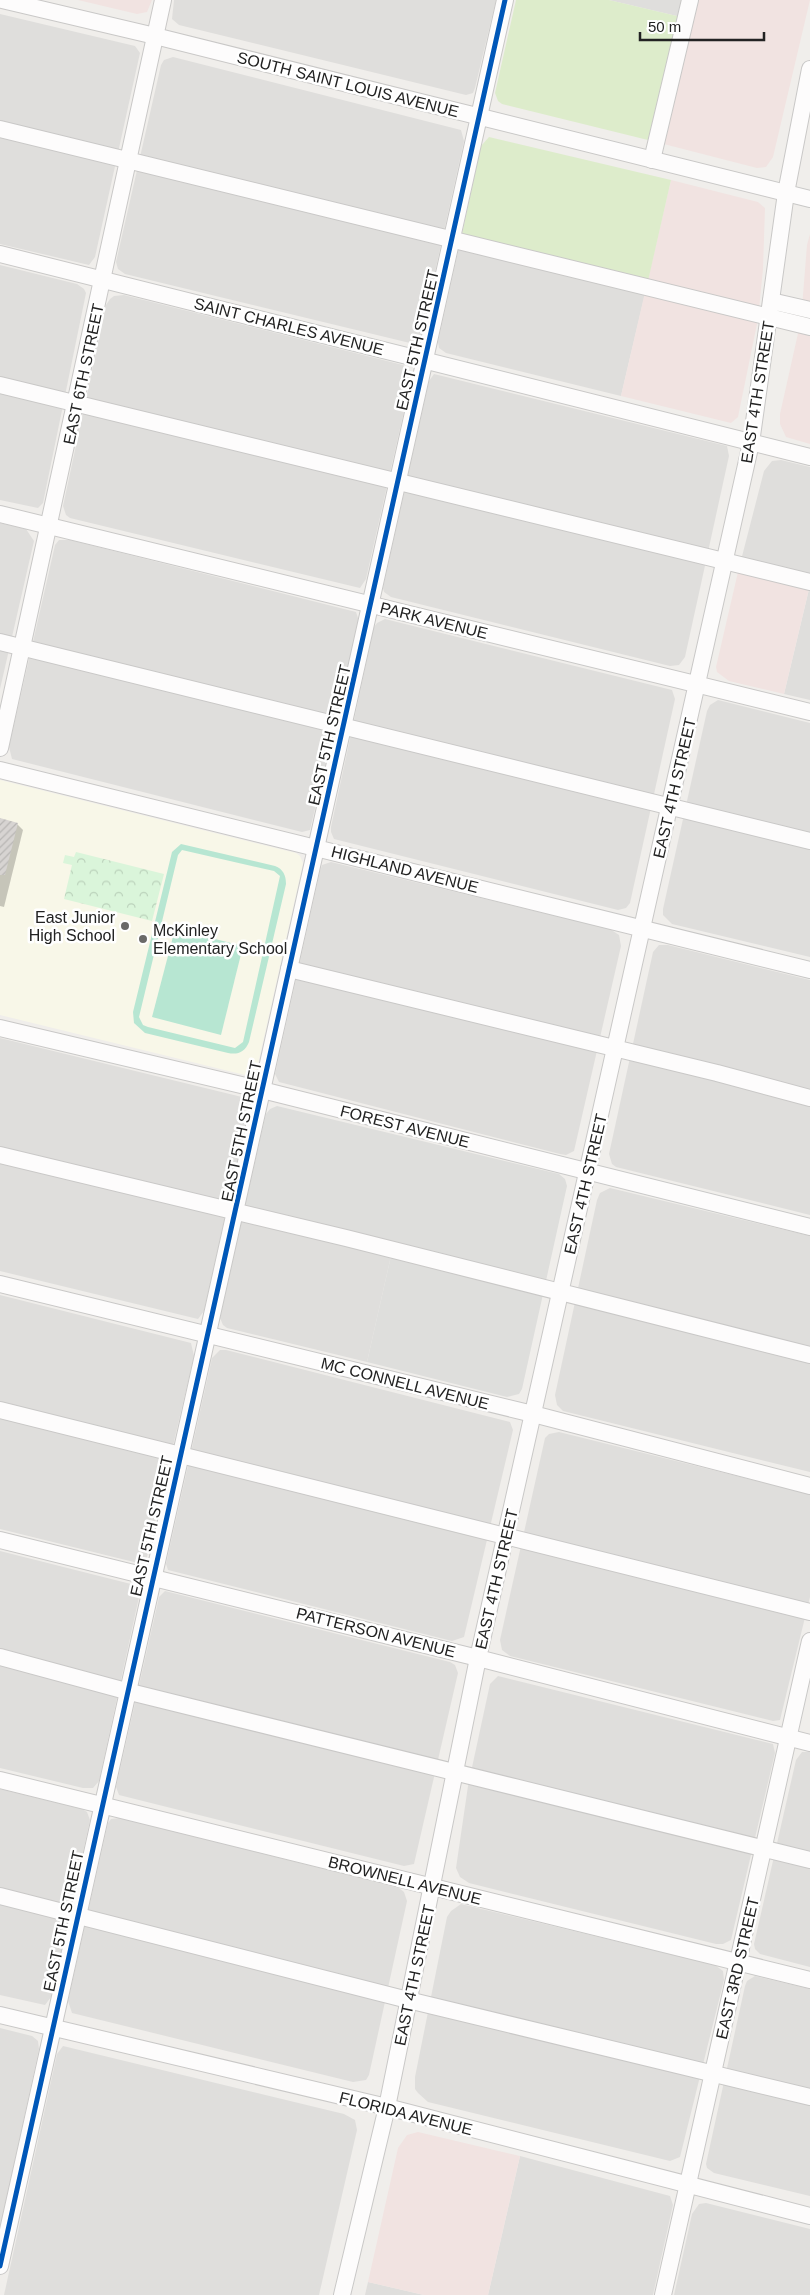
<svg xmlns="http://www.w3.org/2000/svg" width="810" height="2295" font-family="Helvetica,sans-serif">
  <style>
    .residential { fill: #dfdedc }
    .commercial { fill: #f1e3e1 }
    .education { fill: #f8f7e8 }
    .religious { fill: #dededc }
    .grass { fill: #ddeccb }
    .park { fill: url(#park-crowns) }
    .pitch { fill: #b7e6d2; fill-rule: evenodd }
    .shadow { fill: #0003 }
    .building { fill: url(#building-hatch) }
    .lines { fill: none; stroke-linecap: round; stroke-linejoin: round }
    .minor-casing { stroke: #c9c8c7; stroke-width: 18 }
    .minor { stroke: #fdfcfc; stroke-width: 16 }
    .cycleway-casing { stroke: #fff; stroke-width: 8 }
    .cycleway { stroke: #0057b8; stroke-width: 5 }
    .poi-dot { fill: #6a6968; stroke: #fff; stroke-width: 2 }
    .labels { text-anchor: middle; stroke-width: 5; stroke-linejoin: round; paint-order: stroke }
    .street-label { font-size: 16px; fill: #222; stroke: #fff }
    .poi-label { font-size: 16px; fill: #222; stroke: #fff; text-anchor: end }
  </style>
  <defs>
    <pattern id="park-crowns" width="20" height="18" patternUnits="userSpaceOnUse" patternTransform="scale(1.25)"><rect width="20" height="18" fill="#daf5da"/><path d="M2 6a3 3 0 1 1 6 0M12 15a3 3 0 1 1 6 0" fill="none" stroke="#bbd2bb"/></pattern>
    <pattern id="building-hatch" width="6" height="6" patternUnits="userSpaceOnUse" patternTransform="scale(1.25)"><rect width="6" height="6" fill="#d7d4d2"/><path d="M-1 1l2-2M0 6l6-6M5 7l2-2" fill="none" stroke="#b8b6b4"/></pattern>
  </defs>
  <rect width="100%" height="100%" fill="#f0eeeb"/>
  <!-- residential -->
  <g class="residential">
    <path d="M 174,0 L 496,0 L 475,88 L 473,93 L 466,95 L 179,25 L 172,19 Z"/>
    <path d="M 609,0 L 684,0 L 681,17 Z"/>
    <path d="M 0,14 L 135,46 L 140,53 L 95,257 L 89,265 L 0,244 Z"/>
    <path d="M 173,57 L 461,130 L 464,141 L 421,335 L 417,340 L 410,343 L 125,274 L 118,269 L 116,262 L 161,65 L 164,60 Z"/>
    <path d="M 462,234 L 648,281 L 621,396 L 446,353 L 439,348 L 438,342 Z"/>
    <path d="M 0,265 L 77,284 L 84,289 L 86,293 L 43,503 L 38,508 L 0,500 Z"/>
    <path d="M 124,295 L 403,365 L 408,369 L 411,380 L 366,579 L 360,588 L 70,518 L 66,515 L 63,506 L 106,305 L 110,299 L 114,296 Z"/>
    <path d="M 434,374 L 727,446 L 729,456 L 685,657 L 679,665 L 670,666 L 391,597 L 384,592 L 383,588 L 429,381 Z"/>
    <path d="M 781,460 L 810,467 L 810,700 L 784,694 L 809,589 L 738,572 L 764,471 L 772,461 Z"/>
    <path d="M 0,523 L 26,529 L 34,541 L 0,689 Z"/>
    <path d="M 59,540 L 70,540 L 356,612 L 359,621 L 310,830 L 302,832 L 12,759 L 9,747 L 55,545 Z"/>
    <path d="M 385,619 L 672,690 L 675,699 L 630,903 L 626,908 L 618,910 L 334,839 L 331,832 L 331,827 L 374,627 L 377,623 Z"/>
    <path d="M 718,700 L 810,723 L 810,957 L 672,924 L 663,915 L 663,909 L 707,711 L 710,705 Z"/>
    <path d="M 331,862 L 610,929 L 619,935 L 621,946 L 574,1151 L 566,1155 L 560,1154 L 279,1082 L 275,1074 L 320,871 L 322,865 Z"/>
    <path d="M 659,945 L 668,945 L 810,980 L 810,1215 L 616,1167 L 612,1164 L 609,1154 L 653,952 Z"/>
    <path d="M 0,1038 L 242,1097 L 246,1101 L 249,1108 L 204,1311 L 198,1319 L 0,1271 Z"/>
    <path d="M 610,1188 L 810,1236 L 810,1472 L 563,1411 L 557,1405 L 555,1395 L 597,1200 L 600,1193 Z"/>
    <path d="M 242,1219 L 391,1256 L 367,1362 L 227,1328 L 223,1325 L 220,1318 Z"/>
    <path d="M 0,1295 L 191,1343 L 194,1356 L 146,1561 L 138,1563 L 0,1529 Z"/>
    <path d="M 220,1350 L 226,1350 L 510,1422 L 513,1430 L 464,1637 L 452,1641 L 168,1570 L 166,1564 L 212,1358 Z"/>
    <path d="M 559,1432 L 810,1494 L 810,1597 L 780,1720 L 773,1721 L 510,1656 L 502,1650 L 500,1640 L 545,1438 L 549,1434 Z"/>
    <path d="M 0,1551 L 131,1584 L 138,1589 L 139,1597 L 99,1781 L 93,1788 L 83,1788 L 0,1768 Z"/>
    <path d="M 165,1591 L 450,1662 L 455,1665 L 458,1673 L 414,1864 L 404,1866 L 119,1795 L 116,1787 L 159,1597 Z"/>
    <path d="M 498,1676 L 773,1744 L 775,1753 L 731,1940 L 723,1944 L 716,1944 L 469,1883 L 460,1877 L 456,1868 L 468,1786 L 490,1684 Z"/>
    <path d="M 802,1752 L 810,1752 L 810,1967 L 760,1954 L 755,1949 L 754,1944 L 796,1760 Z"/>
    <path d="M 0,1789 L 82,1809 L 87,1812 L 90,1820 L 51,1997 L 45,2005 L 0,1995 Z"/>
    <path d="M 120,1818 L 399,1888 L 404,1892 L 407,1901 L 369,2075 L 366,2080 L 353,2082 L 72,2013 L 68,2001 L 108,1823 L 111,1819 Z"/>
    <path d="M 461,1904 L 715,1965 L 723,1971 L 724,1980 L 680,2157 L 670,2161 L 428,2102 L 418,2093 L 415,2089 L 415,2077 L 447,1917 L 451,1911 Z"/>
    <path d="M 755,1976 L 810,1989 L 810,2196 L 714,2173 L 707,2168 L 706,2164 L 745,1986 L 747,1981 Z"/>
    <path d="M 0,2028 L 32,2036 L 38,2041 L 39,2049 L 0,2228 Z"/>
    <path d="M 63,2046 L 344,2114 L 355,2120 L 357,2130 L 319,2295 L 4,2295 L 57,2054 Z"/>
    <path d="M 520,2156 L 670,2196 L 673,2205 L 653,2295 L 488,2295 Z"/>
    <path d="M 706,2203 L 810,2229 L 810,2295 L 674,2295 L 692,2214 L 699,2204 Z"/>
    <path d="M 368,2282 L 424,2295 L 365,2295 Z"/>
  </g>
  <!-- commercial -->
  <g class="commercial">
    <path d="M 78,0 L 152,0 L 147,12 L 137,14 Z"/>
    <path d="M 685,0 L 810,0 L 773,157 L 766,167 L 757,168 L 652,141 Z"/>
    <path d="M 671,180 L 758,202 L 765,208 L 763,269 L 758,319 L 738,417 L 731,423 L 621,396 Z"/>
    <path d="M 810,234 L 810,444 L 786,437 L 780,424 L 780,414 L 801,320 L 807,245 Z"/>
    <path d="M 738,572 L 809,589 L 784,694 L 729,681 L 717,672 L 716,667 Z"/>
    <path d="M 418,2132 L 520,2156 L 488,2295 L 424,2295 L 368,2282 L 398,2148 L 407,2135 Z"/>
  </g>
  <!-- education -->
  <path class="education" d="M 0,780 L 296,853 L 300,856 L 303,863 L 256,1073 L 245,1075 L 0,1015 Z"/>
  <!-- religious -->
  <path class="religious" d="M 277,1106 L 559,1174 L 565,1179 L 567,1186 L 522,1389 L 519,1394 L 507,1397 L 367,1362 L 391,1256 L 242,1219 L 266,1114 L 270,1109 Z"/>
  <!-- grass -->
  <g class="grass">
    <path d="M 516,0 L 609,0 L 681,17 L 652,141 L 502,104 L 498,101 L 495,93 Z"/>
    <path d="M 489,137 L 671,180 L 648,281 L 462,234 L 481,146 Z"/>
  </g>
  <!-- park -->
  <path class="park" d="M 76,852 L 164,874 L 152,921 L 64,899 L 72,865 L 63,863 L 65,855 L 74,857 Z"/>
  <!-- pitch -->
  <g class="pitch">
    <path d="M 181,844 L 275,866 C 283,869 286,875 286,884 L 249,1042 C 245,1052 238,1055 228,1053 L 145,1033 L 134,1023 L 133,1012 L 172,852 ZM 182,850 L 274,871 L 280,876 L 243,1042 L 235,1048 L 148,1027 L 143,1025 L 139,1017 L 178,855 Z"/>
    <path d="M 175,929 L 243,946 L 221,1035 L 152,1017 Z"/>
  </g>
  <!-- shadow -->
  <path class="shadow" d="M 0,819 L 17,824 L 23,830 L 4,907 L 0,906 Z"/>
  <!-- building -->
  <path class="building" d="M 0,818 L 18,823 L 5,875 L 0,875 Z"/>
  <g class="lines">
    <!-- minor casing -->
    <g class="minor-casing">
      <g id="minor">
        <path d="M 2,0 L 155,36 L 810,199"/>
        <path d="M 0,129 L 810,327"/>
        <path d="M 652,160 L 690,0"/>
        <path d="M 0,254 L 810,457"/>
        <path d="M 771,301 L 810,310"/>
        <path d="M 0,385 L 810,582"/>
        <path d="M 0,514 L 810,712"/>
        <path d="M 0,642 L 810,841"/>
        <path d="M 0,748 L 163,0"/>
        <path d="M 0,770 L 810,970"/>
        <path d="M 289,969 L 717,1073 L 810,1098"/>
        <path d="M 0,1028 L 262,1090 L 810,1227"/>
        <path d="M 0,1155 L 346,1238 L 810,1355"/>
        <path d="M 0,1284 L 533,1414 L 810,1486"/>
        <path d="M 0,1410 L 810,1612"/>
        <path d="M 0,1540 L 478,1658 L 810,1743"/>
        <path d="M 0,1657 L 126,1691 L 810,1860"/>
        <path d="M 0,1780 L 810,1980"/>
        <path d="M 0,1896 L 408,2000 L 810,2097"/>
        <path d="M 0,2015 L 387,2107 L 810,2216"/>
        <path d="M 0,2266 L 505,0"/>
        <path d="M 342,2295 L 387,2107 L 478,1658 L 751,443 L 786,193 L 810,69"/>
        <path d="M 663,2295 L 810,1641"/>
      </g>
    </g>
    <!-- minor -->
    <use href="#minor" class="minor"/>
    <!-- cycleway casing -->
    <g class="cycleway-casing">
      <path id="cycleway" d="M 0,2266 L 505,0"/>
    </g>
    <!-- cycleway -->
    <use href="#cycleway" class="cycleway"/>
  </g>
  <!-- markers -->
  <g class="poi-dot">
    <circle cx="125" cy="926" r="5"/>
    <circle cx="143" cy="939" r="5"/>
  </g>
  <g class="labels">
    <!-- street labels -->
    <g class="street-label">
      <text transform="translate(348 84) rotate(14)" y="6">SOUTH SAINT LOUIS AVENUE</text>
      <text transform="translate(289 326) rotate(14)" y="6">SAINT CHARLES AVENUE</text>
      <text transform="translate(417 340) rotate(-77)" y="6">EAST 5TH STREET</text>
      <text transform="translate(83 374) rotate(-78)" y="6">EAST 6TH STREET</text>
      <text transform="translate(757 392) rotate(-81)" y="6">EAST 4TH STREET</text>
      <text transform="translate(434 620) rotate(14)" y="6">PARK AVENUE</text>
      <text transform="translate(329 735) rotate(-77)" y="6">EAST 5TH STREET</text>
      <text transform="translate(674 788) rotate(-77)" y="6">EAST 4TH STREET</text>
      <text transform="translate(405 869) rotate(14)" y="6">HIGHLAND AVENUE</text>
      <text transform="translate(405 1126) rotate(14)" y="6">FOREST AVENUE</text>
      <text transform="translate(241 1131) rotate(-78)" y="6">EAST 5TH STREET</text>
      <text transform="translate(585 1184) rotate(-77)" y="6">EAST 4TH STREET</text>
      <text transform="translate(405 1383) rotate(14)" y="6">MC CONNELL AVENUE</text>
      <text transform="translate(151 1526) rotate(-77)" y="6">EAST 5TH STREET</text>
      <text transform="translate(496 1579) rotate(-77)" y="6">EAST 4TH STREET</text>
      <text transform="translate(376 1632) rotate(14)" y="6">PATTERSON AVENUE</text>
      <text transform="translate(405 1880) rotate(14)" y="6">BROWNELL AVENUE</text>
      <text transform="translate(63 1921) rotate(-78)" y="6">EAST 5TH STREET</text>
      <text transform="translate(737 1968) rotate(-77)" y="6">EAST 3RD STREET</text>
      <text transform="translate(414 1975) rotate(-78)" y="6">EAST 4TH STREET</text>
      <text transform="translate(406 2113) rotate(14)" y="6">FLORIDA AVENUE</text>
    </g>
    <!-- poi labels -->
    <g class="poi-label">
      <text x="115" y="923">East Junior<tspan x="115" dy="18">High School</tspan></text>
      <text x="153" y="936" text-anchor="start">McKinley<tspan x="153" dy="18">Elementary School</tspan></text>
    </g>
  </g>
  <!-- scale -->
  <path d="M640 32v8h124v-8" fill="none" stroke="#222222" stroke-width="2.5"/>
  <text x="648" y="32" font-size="15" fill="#222222" stroke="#ffffff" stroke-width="4" paint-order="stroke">50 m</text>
</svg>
